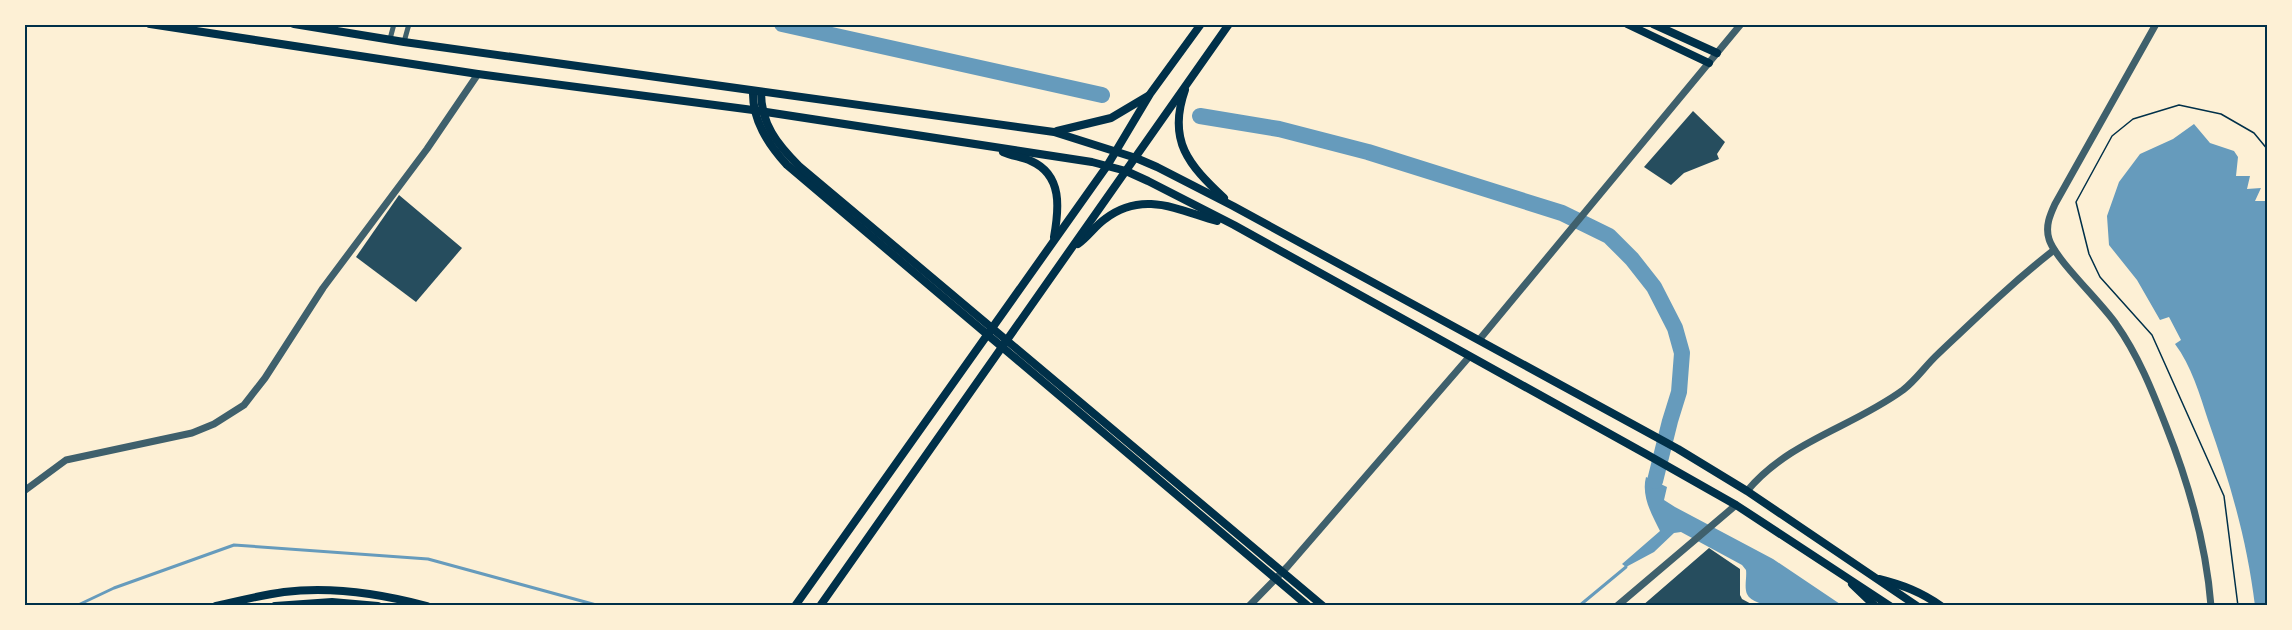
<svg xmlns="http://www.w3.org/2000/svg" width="2292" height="630" font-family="Overpass,sans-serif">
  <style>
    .water { fill: #669bbc }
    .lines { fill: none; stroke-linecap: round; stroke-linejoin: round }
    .stream { stroke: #669bbc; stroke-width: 3 }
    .river { stroke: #669bbc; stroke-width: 16 }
    .building { fill: #264d5e }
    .path { stroke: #003049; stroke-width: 1.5 }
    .minor { stroke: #3f606c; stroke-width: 5 }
    .tertiary { stroke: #3f606c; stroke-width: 7 }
    .secondary { stroke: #003049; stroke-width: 8 }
    .primary { stroke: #003049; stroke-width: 8 }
    .neatline { fill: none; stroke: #003049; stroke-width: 2 }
  </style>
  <rect width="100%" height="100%" fill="#fdf0d5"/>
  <!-- water -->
  <g class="water">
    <path d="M 2194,124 L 2210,143 L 2234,151 L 2238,157 L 2236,176 L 2250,176 L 2247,189 L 2261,188 L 2255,201 L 2268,201 L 2268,606 L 2255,606 C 2247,540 2230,482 2208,420 C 2200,395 2191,365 2175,344 L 2181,340 L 2169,317 L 2160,320 L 2137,280 L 2109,245 L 2107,216 L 2119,182 L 2140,154 L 2173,139 Z"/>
    <path d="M 1646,477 L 1667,487 L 1664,500 L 1675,507 L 1773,559 L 1843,606 C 1824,606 1755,613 1747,594 C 1744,587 1747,577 1746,570 L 1742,565 L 1681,532 L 1674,533 L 1654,552 L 1626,567 L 1622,564 L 1660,531 C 1652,515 1641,496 1646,477 Z"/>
  </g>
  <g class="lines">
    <!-- stream -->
    <g class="stream">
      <path d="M 76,606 L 114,588 L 234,545 L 428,559 L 600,606"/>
      <path d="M 1579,606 L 1626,567"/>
    </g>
    <!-- river -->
    <g class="river">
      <path d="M 782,24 L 1102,95"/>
      <path d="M 1200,116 L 1279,129 L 1368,152 L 1562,213 L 1609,236 L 1632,259 L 1654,287 L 1675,328 L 1682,353 L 1679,392 L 1670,421 L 1655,481"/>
    </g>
  </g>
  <!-- building -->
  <g class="building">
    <path d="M 1693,111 L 1725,142 L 1717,154 L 1719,159 L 1684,173 L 1671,185 L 1644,167 Z"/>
    <path d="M 399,195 L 462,248 L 416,302 L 356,257 Z"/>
    <path d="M 1709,548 L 1740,569 L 1740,595 L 1742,599 L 1755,606 L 1642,606 Z"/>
  </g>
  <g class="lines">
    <!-- path -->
    <path class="path" d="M 2238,606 L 2224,496 L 2152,335 L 2100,277 L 2089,254 L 2076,202 L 2112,136 L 2133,119 L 2179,105 L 2221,114 L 2254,133 L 2268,150"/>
    <!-- minor -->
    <g class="minor">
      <path d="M 390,39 L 394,24"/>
      <path d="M 404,42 L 409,24"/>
    </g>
    <!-- tertiary -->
    <g class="tertiary">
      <path d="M 2156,24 L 2055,204 C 2050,215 2045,226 2049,239 C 2054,258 2102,303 2116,324 C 2138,355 2152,390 2166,426 C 2189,484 2206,543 2211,606"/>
      <path d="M 1479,340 L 1741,24"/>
      <path d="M 24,491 L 66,460 L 192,433 L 214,424 L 244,405 L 265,378 L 323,288 L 427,149 L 478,74"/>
      <path d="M 1747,491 C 1790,440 1851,428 1903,390 C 1916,380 1926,365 1938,354 C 1976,318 2013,282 2054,250"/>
      <path d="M 1249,606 L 1288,566 L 1469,357"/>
      <path d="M 1617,606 L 1736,505"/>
    </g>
    <!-- secondary -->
    <g class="secondary">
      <path d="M 1627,24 L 1709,63"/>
      <path d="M 1653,24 L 1717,53"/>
      <path d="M 753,91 C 752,120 768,144 787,165 L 1308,606"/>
      <path d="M 761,92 C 761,124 777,144 799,166 L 1323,606"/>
      <path d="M 1879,579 C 1903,585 1921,592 1941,606"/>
      <path d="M 1852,584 L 1875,606"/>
      <path d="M 216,606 C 238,601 261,595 284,592 C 331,586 382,594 427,606"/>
      <path d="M 275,606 L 332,602 L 378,606"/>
    </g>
    <!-- primary -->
    <g class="primary">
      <path d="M 150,24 L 478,74 L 753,110 L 1092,162 L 1126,171 L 1148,181 L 1234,225 L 1646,454 L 1736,505 L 1890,606"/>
      <path d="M 294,24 L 404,42 L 1054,132 L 1136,158 L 1157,167 L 1233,206 L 1678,449 L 1747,491 L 1917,606"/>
      <path d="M 1185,90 C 1167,141 1189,165 1224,198"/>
      <path d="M 1057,131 L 1111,118 L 1148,96"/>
      <path d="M 1003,152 C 1012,156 1022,157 1031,161 C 1063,175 1059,209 1054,237"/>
      <path d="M 1078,244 C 1088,237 1095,226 1105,219 C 1143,190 1178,210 1217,221"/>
      <path d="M 795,606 L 1107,166 L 1150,94 L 1201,24"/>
      <path d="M 820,606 L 1229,24"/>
    </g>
  </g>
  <!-- border -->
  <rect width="2292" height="630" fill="none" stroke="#fdf0d5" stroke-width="51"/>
  <rect x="26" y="26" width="2240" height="578" class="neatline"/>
</svg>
